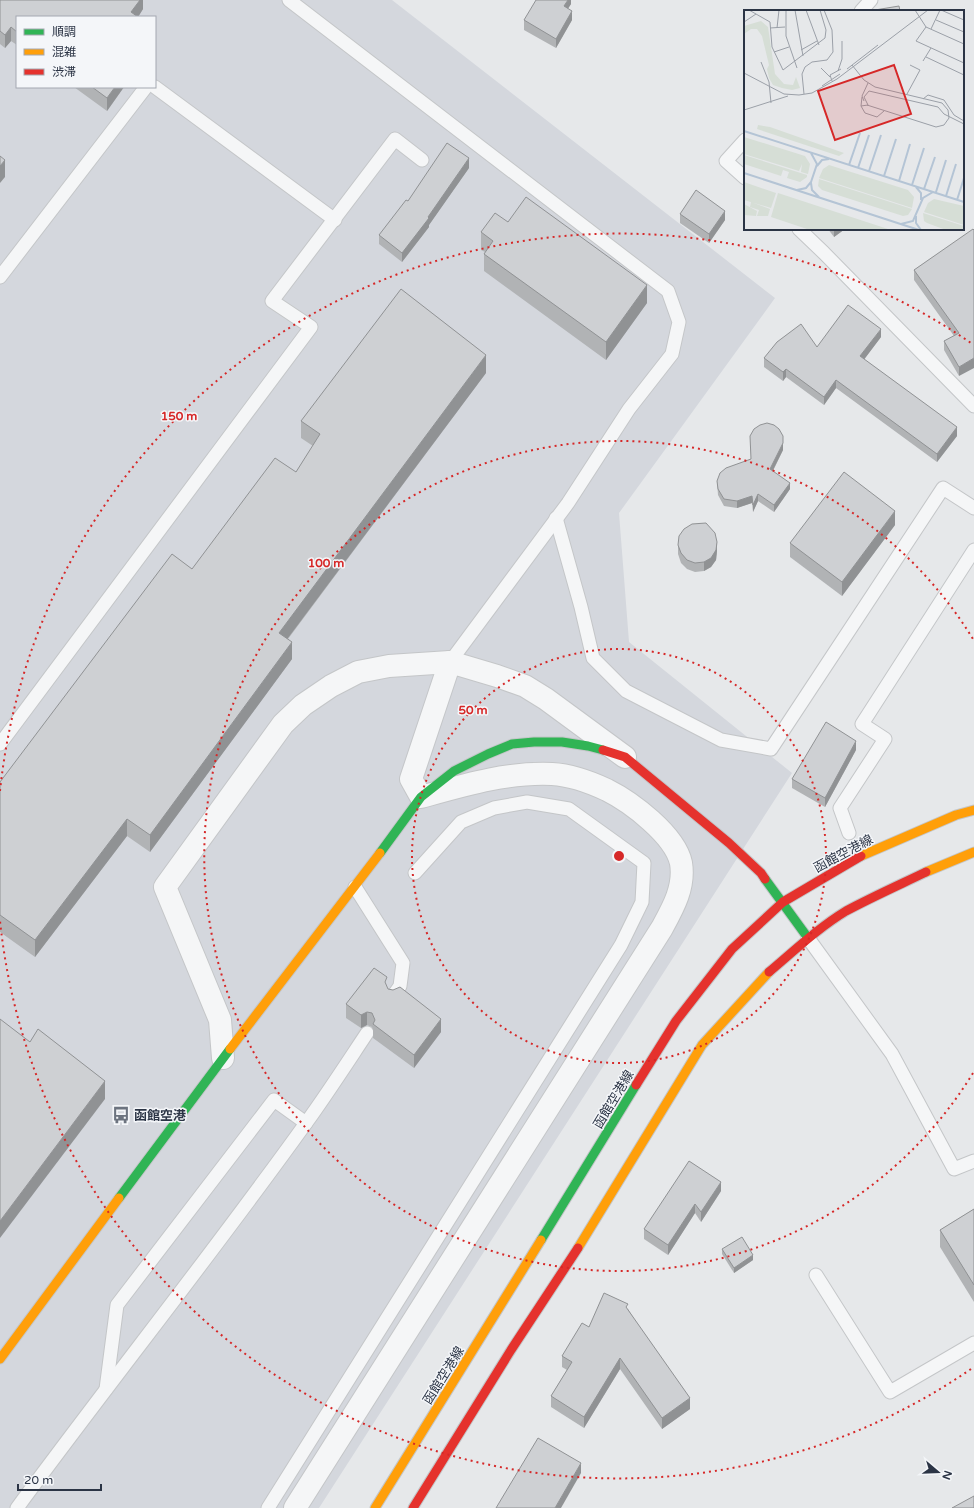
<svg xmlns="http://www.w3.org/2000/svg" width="974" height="1508" font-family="'Varela Round','Noto Sans JP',sans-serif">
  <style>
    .built { fill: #d4d7dd; fill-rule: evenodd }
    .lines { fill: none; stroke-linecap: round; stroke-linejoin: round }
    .lane-casing { stroke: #c4c6c8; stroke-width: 15 }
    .street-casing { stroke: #c4c6c8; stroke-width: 24 }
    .fast-casing { stroke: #c4c6c8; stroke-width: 11 }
    .slow-casing { stroke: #c4c6c8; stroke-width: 11 }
    .jam-casing { stroke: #c4c6c8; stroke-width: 11 }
    .lane { stroke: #f5f6f7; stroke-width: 13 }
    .street { stroke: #f5f6f7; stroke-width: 22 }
    .fast { stroke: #30b455; stroke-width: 9 }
    .slow { stroke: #ff9f0a; stroke-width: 9 }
    .jam { stroke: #e5322d; stroke-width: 9 }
    .wall { fill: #b1b3b5 }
    .shaded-wall { fill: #909294 }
    .building { fill: #ced0d3; stroke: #909294 }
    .ring { fill: none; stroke: #d62828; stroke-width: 2; stroke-dasharray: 2 4 }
    .labels { text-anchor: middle; stroke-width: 3; stroke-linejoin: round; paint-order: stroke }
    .street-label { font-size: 13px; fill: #2b3445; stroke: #f4f6f9 }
    .poi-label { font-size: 13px; font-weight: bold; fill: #2b3445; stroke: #f4f6f9; text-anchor: start }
    .inset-river { fill: none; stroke: #b4c4d5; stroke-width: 2 }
    .inset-road { fill: none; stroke: #9ba0a8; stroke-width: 1 }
    .view { fill: #d62828; fill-opacity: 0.15; stroke: #d62828; stroke-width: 2 }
    .inset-edge { fill: none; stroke: #2b3445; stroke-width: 2 }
    .centre { fill: #d62828; stroke: #f4f6f9; stroke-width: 2 }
    .ring-label { font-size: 12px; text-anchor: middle; font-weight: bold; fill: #d62828; stroke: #f4f6f9; stroke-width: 3; stroke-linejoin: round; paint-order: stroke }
  </style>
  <rect width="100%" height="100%" fill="#e6e8ea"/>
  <!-- built -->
  <path class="built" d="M 0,0 L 392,0 L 775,298 L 619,513 L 629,642 L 792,773 L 319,1508 L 0,1508 ZM 17,17 L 155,17 L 155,87 L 17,87 Z"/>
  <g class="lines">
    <!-- lane casing -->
    <g class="lane-casing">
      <g id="lane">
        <path d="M 289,0 L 668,291 L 679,322 L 672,354 L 629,409 L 568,503 L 450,662"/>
        <path d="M 861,11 L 871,0"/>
        <path d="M 155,87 L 335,220"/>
        <path d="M 745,140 L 726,161 L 745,178"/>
        <path d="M 799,229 L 824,253 L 974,406"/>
        <path d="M 0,277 L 146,87"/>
        <path d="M 556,518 L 581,607 L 593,658 L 626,691 L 721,740 L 771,749 L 943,488 L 974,508"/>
        <path d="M 0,744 L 311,327 L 272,301 L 395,139 L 422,160"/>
        <path d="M 849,833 L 840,808 L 885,739 L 862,724 L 974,550"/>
        <path d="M 355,887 L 403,963 L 400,986 L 393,996"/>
        <path d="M 808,938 L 892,1054 L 954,1169 L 974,1161"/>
        <path d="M 816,1275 L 890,1392 L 974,1343"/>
        <path d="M 106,1389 L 117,1305 L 274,1100 L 306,1123"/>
        <path d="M 17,1508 C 112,1379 212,1254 306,1123 C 327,1094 347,1063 367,1033"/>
        <path d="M 268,1508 L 621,945 L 642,902 L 644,863 L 569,809 L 527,802 L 494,808 L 461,822 L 415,873"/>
      </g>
    </g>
    <!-- street casing -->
    <g class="street-casing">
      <g id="street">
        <path d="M 223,1058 L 220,1020 L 165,887 L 283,724 L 303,705 L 331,686 L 358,672 L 389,666 L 450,662 L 497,676 L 525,686 L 546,699 L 625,757"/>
        <path d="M 295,1508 L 662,928 C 673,908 685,887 681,863 C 675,835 631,802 607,790 C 590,782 570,775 552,774 C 507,772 464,785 421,797 L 411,779 L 450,662"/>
      </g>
    </g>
    <!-- fast casing -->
    <g class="fast-casing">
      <g id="fast">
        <path d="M 380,853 L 421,797 L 454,771 L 488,754 L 512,744 L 534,742 L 562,742 L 588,746 L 603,750"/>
        <path d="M 765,879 L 808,938"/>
        <path d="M 119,1198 L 230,1049"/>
        <path d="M 541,1240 L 636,1085"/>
      </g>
    </g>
    <!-- slow casing -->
    <g class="slow-casing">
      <g id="slow">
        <path d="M 861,856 L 956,815 L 974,810"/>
        <path d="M 926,872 L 974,852"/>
        <path d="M 230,1049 L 380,853"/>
        <path d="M 578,1248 L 702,1045 L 769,972"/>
        <path d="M 0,1359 L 119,1198"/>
        <path d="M 375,1508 L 541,1240"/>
      </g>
    </g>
    <!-- jam casing -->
    <g class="jam-casing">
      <g id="jam">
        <path d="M 603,750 L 625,757 L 729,843 L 761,873 L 765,879"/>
        <path d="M 769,972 C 794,951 818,928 846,911 C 872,897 899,885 926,872"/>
        <path d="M 636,1085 L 676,1021 L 732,949 L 783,902 L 861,856"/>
        <path d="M 413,1508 L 511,1350 L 578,1248"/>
      </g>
    </g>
    <!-- lane -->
    <use href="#lane" class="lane"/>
    <!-- street -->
    <use href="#street" class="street"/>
    <!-- fast -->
    <use href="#fast" class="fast"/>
    <!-- slow -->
    <use href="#slow" class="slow"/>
    <!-- jam -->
    <use href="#jam" class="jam"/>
  </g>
  <!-- wall -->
  <g class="wall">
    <path d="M 0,0 L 143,0 L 143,9 L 138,17 L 17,17 L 17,45 L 11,41 L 5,48 L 0,44 Z"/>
    <path d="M 571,0 L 571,4 L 568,8 L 572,20 L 556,48 L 524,30 L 524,20 Z"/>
    <path d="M 74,87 L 124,87 L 107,111 Z"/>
    <path d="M 469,168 L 429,225 L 429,227 L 402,262 L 379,244 L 379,235 L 408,201 Z"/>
    <path d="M 680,214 L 725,220 L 709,243 L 680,223 Z"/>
    <path d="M 508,222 L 647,303 L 606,360 L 484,271 L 484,254 L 485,252 L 481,250 L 481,232 Z"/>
    <path d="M 828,229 L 845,229 L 834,237 Z"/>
    <path d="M 974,230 L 959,376 L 944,350 L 944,341 L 954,336 L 914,280 L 914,270 Z"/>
    <path d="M 881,337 L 864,359 L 957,436 L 937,462 L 836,388 L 824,405 L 786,377 L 783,381 L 764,367 L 764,358 L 817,347 Z"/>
    <path d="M 486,373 L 288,639 L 292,659 L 150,852 L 127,836 L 35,957 L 0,932 L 0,782 L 192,569 L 296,472 L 313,446 L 301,438 L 301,421 Z"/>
    <path d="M 783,436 L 783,450 L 773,471 L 790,489 L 774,512 L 758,501 L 753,512 L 752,503 L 737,508 L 724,506 L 718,495 L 717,481 L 751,459 Z"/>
    <path d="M 895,525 L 842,596 L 790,557 L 790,543 Z"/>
    <path d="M 678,545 L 717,551 L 716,560 L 711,567 L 704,571 L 695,572 L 687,569 L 681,563 L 678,554 Z"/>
    <path d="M 856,750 L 825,807 L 792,788 L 792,779 Z"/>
    <path d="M 388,989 L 441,1032 L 414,1068 L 373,1038 L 373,1030 L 372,1027 L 367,1025 L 361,1028 L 346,1018 L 346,1004 Z"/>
    <path d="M 721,1191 L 701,1222 L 695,1213 L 668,1255 L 644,1239 L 644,1229 Z"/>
    <path d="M 974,1209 L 974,1302 L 940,1247 L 940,1230 Z"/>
    <path d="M 722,1249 L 753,1260 L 734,1273 L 722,1254 Z"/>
    <path d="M 628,1309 L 690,1409 L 662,1429 L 620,1369 L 584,1428 L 551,1407 L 551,1396 L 567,1370 L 562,1367 L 562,1356 L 589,1327 Z"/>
  </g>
  <!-- shaded-wall -->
  <g class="shaded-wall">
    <path d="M 140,0 L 143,0 L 143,9 L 138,17 L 131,12 Z"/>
    <path d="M 568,0 L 571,0 L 571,4 L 564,15 L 564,6 Z"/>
    <path d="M 572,11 L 572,20 L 556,48 L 556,39 Z"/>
    <path d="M 11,27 L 11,41 L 5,48 L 5,35 Z"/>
    <path d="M 156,30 L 156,44 L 155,45 L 155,31 Z"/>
    <path d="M 115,87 L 124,87 L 107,111 L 107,98 Z"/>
    <path d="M 469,158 L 469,168 L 429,225 L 429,227 L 402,262 L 402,253 L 428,217 Z"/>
    <path d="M 5,160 L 5,177 L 0,183 L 0,166 Z"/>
    <path d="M 725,211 L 725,220 L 709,243 L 709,234 Z"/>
    <path d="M 834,229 L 845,229 L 834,237 Z"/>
    <path d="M 647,285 L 647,303 L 606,360 L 606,342 Z"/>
    <path d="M 881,329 L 881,337 L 860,365 L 860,356 Z"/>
    <path d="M 486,355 L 486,373 L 279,650 L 279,633 Z"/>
    <path d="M 974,358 L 974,368 L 959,376 L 959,367 Z"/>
    <path d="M 786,369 L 786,377 L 783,381 L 783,372 Z"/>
    <path d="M 836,380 L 836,388 L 824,405 L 824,397 Z"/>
    <path d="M 957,427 L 957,436 L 937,462 L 937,454 Z"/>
    <path d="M 783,443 L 783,450 L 770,476 L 770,469 Z"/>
    <path d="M 790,483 L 790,489 L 774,512 L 774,505 Z"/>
    <path d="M 758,494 L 758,501 L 753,512 L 753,505 Z"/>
    <path d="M 752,496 L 752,503 L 737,508 L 737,501 Z"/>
    <path d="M 895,511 L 895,525 L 842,596 L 842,582 Z"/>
    <path d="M 717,542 L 717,551 L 716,560 L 711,567 L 704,571 L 704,562 Z"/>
    <path d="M 292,642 L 292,659 L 150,852 L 150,835 Z"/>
    <path d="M 856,741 L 856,750 L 825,807 L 825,798 Z"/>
    <path d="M 127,819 L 127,836 L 35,957 L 35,940 Z"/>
    <path d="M 367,1012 L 367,1025 L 361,1028 L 361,1015 Z"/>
    <path d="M 441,1019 L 441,1032 L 414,1068 L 414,1055 Z"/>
    <path d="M 105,1081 L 105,1099 L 0,1238 L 0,1221 Z"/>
    <path d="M 721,1182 L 721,1191 L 701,1222 L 701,1212 Z"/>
    <path d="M 695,1204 L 695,1213 L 668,1255 L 668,1245 Z"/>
    <path d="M 753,1255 L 753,1260 L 734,1273 L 734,1268 Z"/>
    <path d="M 620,1358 L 620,1369 L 584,1428 L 584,1417 Z"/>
    <path d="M 690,1398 L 690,1409 L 662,1429 L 662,1418 Z"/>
    <path d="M 581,1463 L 581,1473 L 561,1508 L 555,1508 Z"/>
  </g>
  <!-- building -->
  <g class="building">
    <path d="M 0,0 L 140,0 L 131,12 L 138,17 L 17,17 L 17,32 L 11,27 L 5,35 L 0,31 Z"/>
    <path d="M 536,0 L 568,0 L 564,6 L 572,11 L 556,39 L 524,20 Z"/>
    <path d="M 899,6 L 900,11 L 869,11 Z"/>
    <path d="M 92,87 L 115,87 L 107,98 Z"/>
    <path d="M 447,143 L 469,158 L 428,217 L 429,218 L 402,253 L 379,235 L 406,200 L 408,201 Z"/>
    <path d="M 0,156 L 5,160 L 0,166 Z"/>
    <path d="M 696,190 L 725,211 L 709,234 L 680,214 Z"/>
    <path d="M 526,197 L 647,285 L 606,342 L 484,254 L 493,241 L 481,232 L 495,213 L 508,222 Z"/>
    <path d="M 973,229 L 974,230 L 974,358 L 959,367 L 944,341 L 959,333 L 914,270 Z"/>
    <path d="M 401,289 L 486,355 L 279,633 L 292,642 L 150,835 L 127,819 L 35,940 L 0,915 L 0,782 L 172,554 L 192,569 L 275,458 L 296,472 L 320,434 L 301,421 Z"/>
    <path d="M 848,305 L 881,329 L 860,356 L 957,427 L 937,454 L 836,380 L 824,397 L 786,369 L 783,372 L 764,358 L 777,342 L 801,324 L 817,347 Z"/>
    <path d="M 767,423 L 774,425 L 779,429 L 783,436 L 783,443 L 770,469 L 790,483 L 774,505 L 758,494 L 753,505 L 752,496 L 737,501 L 724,499 L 718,489 L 717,481 L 720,473 L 726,468 L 751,459 L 750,436 L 754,429 L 760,425 Z"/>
    <path d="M 844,472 L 895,511 L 842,582 L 790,543 Z"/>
    <path d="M 706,523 L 715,533 L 717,542 L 716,550 L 711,558 L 704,562 L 695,563 L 687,560 L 681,553 L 678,545 L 679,536 L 684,529 L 692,524 Z"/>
    <path d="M 826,722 L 856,741 L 825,798 L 792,779 Z"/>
    <path d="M 374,968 L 387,977 L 385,982 L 388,989 L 393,990 L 400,987 L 441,1019 L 414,1055 L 373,1024 L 375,1020 L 372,1013 L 367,1012 L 361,1015 L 346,1004 Z"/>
    <path d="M 0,1019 L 30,1042 L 38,1029 L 105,1081 L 0,1221 Z"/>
    <path d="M 689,1161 L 721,1182 L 701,1212 L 695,1204 L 668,1245 L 644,1229 Z"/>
    <path d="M 974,1209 L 974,1285 L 940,1230 Z"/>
    <path d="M 742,1237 L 753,1255 L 734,1268 L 722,1249 Z"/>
    <path d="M 604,1293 L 628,1304 L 626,1307 L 690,1398 L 662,1418 L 620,1358 L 584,1417 L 551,1396 L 572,1362 L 562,1356 L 582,1323 L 589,1327 Z"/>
    <path d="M 538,1438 L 581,1463 L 555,1508 L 496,1508 Z"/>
    <path d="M 974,1496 L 974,1508 L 952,1508 Z"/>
  </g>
  <!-- distance rings -->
  <g class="ring">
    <circle cx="619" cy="856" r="207"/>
    <path d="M973 1073A415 415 0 1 1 973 639"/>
    <path d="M971 1369A622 622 0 0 1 0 921M0 791A622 622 0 0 1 971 343"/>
  </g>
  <!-- icons -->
  <defs>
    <g id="bus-bare" transform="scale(1.38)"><path d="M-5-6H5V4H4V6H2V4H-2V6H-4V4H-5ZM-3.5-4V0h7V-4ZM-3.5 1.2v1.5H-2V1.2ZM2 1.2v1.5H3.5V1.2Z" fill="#6c737f" stroke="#f4f6f9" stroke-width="2.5" paint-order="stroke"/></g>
  </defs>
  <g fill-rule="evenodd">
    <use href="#bus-bare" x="121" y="1115"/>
  </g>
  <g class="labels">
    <!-- street labels -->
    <g class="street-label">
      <text transform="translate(843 853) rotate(-28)" y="5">函館空港線</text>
      <text transform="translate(613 1099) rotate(-59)" y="5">函館空港線</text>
      <text transform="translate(443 1375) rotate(-58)" y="5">函館空港線</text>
    </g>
    <!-- poi labels -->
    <g class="poi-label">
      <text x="134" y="1120">函館空港</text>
    </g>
  </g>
  <!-- overview -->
  <g transform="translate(744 10)">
    <rect width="220" height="220" fill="#e6e8ea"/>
    <path d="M 14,115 L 26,117 L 100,143 L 95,146 L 13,119 ZM 0,127 L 61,146 L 66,154 L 64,164 L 57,162 L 58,154 L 55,161 L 0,144 ZM 0,145 L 63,165 L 63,167 L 56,172 L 43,168 L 45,162 L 39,160 L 37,166 L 0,154 ZM 85,155 L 164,180 L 170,187 L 168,198 L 75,168 L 79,159 ZM 75,169 L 168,199 L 164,205 L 159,206 L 78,180 L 74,176 ZM 0,172 L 32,183 L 27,198 L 0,190 ZM 34,183 L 147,220 L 66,220 L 27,207 ZM 190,189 L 220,196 L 220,215 L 180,202 L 184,193 ZM 7,192 L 26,199 L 24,206 L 13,206 L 15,200 L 6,197 ZM 0,194 L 13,201 L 12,206 L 0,205 ZM 179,203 L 220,216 L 220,220 L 202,220 L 183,213 L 180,211 Z" fill="#d6ded6"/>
    <path d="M 17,11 L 24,17 L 31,64 L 40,74 L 49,75 L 52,67 L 56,78 L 48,80 L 38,78 L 29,75 L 25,68 L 23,59 L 25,55 L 18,26 L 13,19 L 7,19 L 0,24 L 0,16 Z" fill="#d6ded6"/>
    <path class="inset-river" d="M 0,121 L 220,192M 105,155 L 116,123M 73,156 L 78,150 L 85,149M 114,158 L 125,125M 125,161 L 137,125M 0,163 L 175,220M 140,166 L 152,129M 155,171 L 166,134M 67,173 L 68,180 L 75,187M 168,175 L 180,138M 172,177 L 177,183 L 177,190M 180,179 L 191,147M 53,180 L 62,178 L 67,172 L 73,154 L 67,143M 192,182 L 202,150M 202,186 L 212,154M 213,190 L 220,168M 172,206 L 172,213 L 177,220M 157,214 L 169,211 L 179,188 L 189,182"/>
    <path class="inset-road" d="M 5,0 L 26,12 L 28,37 L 39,60 L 81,28 L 82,20 L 76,0M 42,0 L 42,26 L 53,58M 51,0 L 59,46M 62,0 L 75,35M 171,0 L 182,17 L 220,34M 197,0 L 220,10M 192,10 L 220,22M 0,12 L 12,4M 182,17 L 172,31 L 220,53M 26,18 L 41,17M 33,18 L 35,0M 187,19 L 196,0M 57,40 L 73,31M 30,42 L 45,37M 182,47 L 220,65M 179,51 L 187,38M 17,52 L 25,72 L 27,93M 108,55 L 120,70 L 131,77 L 198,93 L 204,100 L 205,108M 77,58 L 86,67M 103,59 L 134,35M 94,61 L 98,49 L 98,31M 0,63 L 40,84 L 55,85 L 68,83 L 93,69 L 184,0M 88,71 L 86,65 L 97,59M 78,76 L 96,64M 60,84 L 58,64 L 61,57 L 68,52 L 83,50 L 89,42 L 88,20 L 80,0M 163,84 L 176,60 L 166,55M 118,87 L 117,96 L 121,103 L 133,107 L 140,101M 179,89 L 184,85 L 200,90 L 210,105 L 220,111M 120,91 L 118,86 L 124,73M 123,95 L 192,117 L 200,115 L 205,108M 117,96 L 124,95 L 120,87 L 125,81 L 194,97 L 200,104 L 220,114M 0,100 L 44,86"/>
    <path class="view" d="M 150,55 L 167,104 L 91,130 L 74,81 Z"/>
    <rect width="220" height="220" class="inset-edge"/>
  </g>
  <circle cx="619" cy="856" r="6" class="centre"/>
  <g class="ring-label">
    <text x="179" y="420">150 m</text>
    <text x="326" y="567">100 m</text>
    <text x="473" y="714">50 m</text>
  </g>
  <!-- legend -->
  <rect x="16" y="16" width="140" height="72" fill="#f4f6f9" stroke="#a4a8b1"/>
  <rect x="24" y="29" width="20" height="6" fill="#30b455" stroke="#a4a8b1"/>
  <text x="52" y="36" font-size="12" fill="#2b3445">順調</text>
  <rect x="24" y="49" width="20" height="6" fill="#ff9f0a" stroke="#a4a8b1"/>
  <text x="52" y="56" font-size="12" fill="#2b3445">混雑</text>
  <rect x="24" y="69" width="20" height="6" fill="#e5322d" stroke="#a4a8b1"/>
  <text x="52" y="76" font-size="12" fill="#2b3445">渋滞</text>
  <!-- north arrow -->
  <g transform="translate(938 1472) rotate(109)" stroke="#f4f6f9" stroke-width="3" paint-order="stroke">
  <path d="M0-3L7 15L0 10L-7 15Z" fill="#2b3445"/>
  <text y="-6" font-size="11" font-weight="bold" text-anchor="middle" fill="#2b3445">N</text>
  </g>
  <!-- scale -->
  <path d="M18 1484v6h83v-6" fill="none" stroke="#2b3445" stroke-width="2"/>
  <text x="24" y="1484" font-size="12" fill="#2b3445" stroke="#f4f6f9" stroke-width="3" paint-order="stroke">20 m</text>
</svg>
